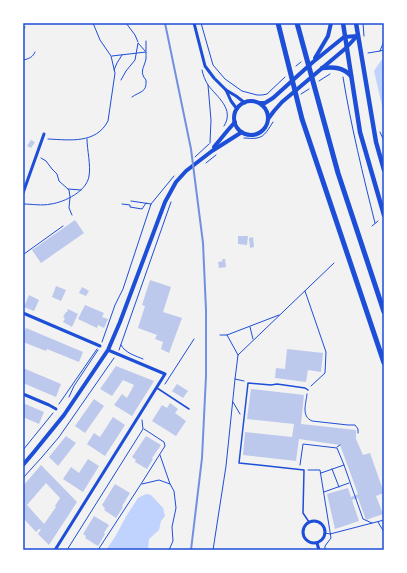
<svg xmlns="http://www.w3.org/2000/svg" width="407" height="573" font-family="Raleway,sans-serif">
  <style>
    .water { fill: #bfd3fe }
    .building { fill: #bdc9ec; fill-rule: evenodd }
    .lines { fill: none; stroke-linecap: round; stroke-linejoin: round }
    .path { stroke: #1d4ed8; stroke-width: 1 }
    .service { stroke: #1d4ed8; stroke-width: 1.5 }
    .minor { stroke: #1d4ed8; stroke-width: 3 }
    .secondary { stroke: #1d4ed8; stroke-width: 4 }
    .primary { stroke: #1d4ed8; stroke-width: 4.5 }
    .motorway { stroke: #1d4ed8; stroke-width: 5 }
    .rail { stroke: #7290e2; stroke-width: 2 }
    .neatline { fill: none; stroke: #1d4ed8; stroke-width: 1.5 }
  </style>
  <rect width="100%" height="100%" fill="#f2f2f2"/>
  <!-- water -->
  <g class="water">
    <path d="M 384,58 L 384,114 L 374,71 L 380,62 Z"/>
    <path d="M 146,494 L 151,495 L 163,508 L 165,516 L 161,521 L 159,530 L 149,539 L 148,550 L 106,550 L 115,537 L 127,515 L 138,498 Z"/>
  </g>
  <!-- building -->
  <g class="building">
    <path d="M 31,140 L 35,142 L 31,148 L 27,146 Z"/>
    <path d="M 75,220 L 84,233 L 41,263 L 32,250 Z"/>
    <path d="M 238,236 L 248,236 L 247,245 L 238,244 Z"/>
    <path d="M 253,237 L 254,247 L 250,248 L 249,238 Z"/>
    <path d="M 222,259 L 225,259 L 226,267 L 219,268 L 218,262 L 223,261 Z"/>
    <path d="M 150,280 L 171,287 L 163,312 L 182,318 L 169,353 L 161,349 L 163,342 L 155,339 L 157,335 L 138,328 L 145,306 L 142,305 Z"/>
    <path d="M 56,286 L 66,290 L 61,301 L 52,297 Z"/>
    <path d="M 82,287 L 89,291 L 86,296 L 79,293 Z"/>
    <path d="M 29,295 L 39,300 L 34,311 L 24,307 Z"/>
    <path d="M 85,305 L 104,313 L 102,317 L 108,319 L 104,328 L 98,325 L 97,328 L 78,319 Z"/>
    <path d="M 68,309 L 78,314 L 72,327 L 63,322 L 65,318 L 63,317 L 66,312 L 67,312 Z"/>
    <path d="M 26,328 L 83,352 L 79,362 L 47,349 L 46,351 L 23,342 L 23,334 Z"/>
    <path d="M 287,349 L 323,353 L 321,372 L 308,370 L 306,382 L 275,378 L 276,368 L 285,369 Z"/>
    <path d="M 116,366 L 154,381 L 132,416 L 114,405 L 122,394 L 127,398 L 134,385 L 123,380 L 112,396 L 100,389 Z"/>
    <path d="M 23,368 L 61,384 L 56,397 L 23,383 Z"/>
    <path d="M 177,384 L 188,391 L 183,398 L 172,391 Z"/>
    <path d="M 251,389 L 304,395 L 301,424 L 356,430 L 356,439 L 363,455 L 370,453 L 384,493 L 376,496 L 383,514 L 366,520 L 358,498 L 352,500 L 359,521 L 335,529 L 327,494 L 348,488 L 351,497 L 358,494 L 340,445 L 299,439 L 296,461 L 243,455 L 245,432 L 292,437 L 294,424 L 247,419 Z"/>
    <path d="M 94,399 L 104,406 L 85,433 L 75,426 Z"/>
    <path d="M 23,403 L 44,412 L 39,424 L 23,417 Z"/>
    <path d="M 170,403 L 178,409 L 175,413 L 186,421 L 176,436 L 152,421 L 162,405 L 167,408 Z"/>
    <path d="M 113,417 L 125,425 L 105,456 L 87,444 L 94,433 L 100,437 Z"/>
    <path d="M 66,436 L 76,443 L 58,466 L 49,457 Z"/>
    <path d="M 146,436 L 161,445 L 152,458 L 153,459 L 147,469 L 135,462 L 136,460 L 132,457 Z"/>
    <path d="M 88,459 L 99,466 L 83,492 L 63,479 L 71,467 L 79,473 Z"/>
    <path d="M 41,465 L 77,502 L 49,545 L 38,534 L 41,529 L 39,529 L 36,532 L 23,518 L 23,486 ZM 46,483 L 60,498 L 55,506 L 56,507 L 44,524 L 27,505 Z"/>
    <path d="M 115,484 L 130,493 L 122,506 L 123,507 L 116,518 L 104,510 L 105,508 L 102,505 Z"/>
    <path d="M 94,516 L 109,525 L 104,533 L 105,534 L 98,546 L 85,538 L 86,536 L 83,534 Z"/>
  </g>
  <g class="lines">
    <!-- path -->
    <g class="path">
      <path d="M 126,23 L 135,35 L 138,42"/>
      <path d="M 201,23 L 213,65 L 225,79 L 242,91 L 257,95 L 262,95 L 267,94 L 285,77"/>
      <path d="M 363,23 L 364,36"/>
      <path d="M 23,30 L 25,27"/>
      <path d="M 146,51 L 146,41"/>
      <path d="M 380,51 L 384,50"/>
      <path d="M 368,53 L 380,51 L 384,41"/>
      <path d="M 112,56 L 146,52 C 146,54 146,57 146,59 C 144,68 139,72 146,80 C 147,93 140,91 132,97"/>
      <path d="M 23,60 C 29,59 33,57 35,52"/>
      <path d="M 296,66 L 301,62"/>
      <path d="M 114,70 L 117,63 L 122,55"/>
      <path d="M 202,70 C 203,75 205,80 208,85 C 217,97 235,109 224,126"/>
      <path d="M 343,77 C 351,126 363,175 375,223"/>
      <path d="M 121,80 L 126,71 L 135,60 L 138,43 L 146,52"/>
      <path d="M 319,81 L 330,74"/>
      <path d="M 208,85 L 211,120 L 210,143"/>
      <path d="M 301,94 L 309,89"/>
      <path d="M 380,132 L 384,141"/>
      <path d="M 244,138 C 248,138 253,139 257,138 C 265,137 269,128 273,122"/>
      <path d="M 48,139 C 70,140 96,144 108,121 L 115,73 L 111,56 L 100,40 L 93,23"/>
      <path d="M 195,157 L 209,144"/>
      <path d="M 41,158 L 46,161 L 52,169 L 57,174 L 59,181 L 69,190 L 70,197 L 69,208 L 72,215"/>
      <path d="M 206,163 L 216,155"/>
      <path d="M 68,189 L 81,190"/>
      <path d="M 131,201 L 151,204"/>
      <path d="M 23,204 C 32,204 42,206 51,204 C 65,202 87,191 89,176 C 91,166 87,149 87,139"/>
      <path d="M 122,204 L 130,205 L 130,207 L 142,209 L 146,203"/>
      <path d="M 372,226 L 378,221"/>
      <path d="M 24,254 L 63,226"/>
      <path d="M 305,291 L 326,352 L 325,373 L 311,386"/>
      <path d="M 250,327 L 253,339"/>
      <path d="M 220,335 L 227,335 L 279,315"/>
      <path d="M 227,335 L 238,355"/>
      <path d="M 102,342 L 115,305 L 123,289 L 151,204 L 174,176"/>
      <path d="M 121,345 C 125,353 136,356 143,359"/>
      <path d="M 119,350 L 171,202"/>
      <path d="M 235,379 L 244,381"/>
      <path d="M 165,384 L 194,339"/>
      <path d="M 307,394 C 306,404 301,416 312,421 L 348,425 L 355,425 L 358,429 L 358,433"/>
      <path d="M 69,397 L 74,386 L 98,350"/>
      <path d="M 233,402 L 240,414"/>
      <path d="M 59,404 L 97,349"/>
      <path d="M 337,447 L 340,445"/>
      <path d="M 23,450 L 53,413"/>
      <path d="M 160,455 L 170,484 L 174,491 L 176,508 L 172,527 L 173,541 L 169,550"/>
      <path d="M 300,465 L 303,444 L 337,448 L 344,465 L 321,473"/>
      <path d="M 344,465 L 363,519 L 372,523"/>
      <path d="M 332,469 L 339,487"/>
      <path d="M 308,470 L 320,470 L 331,538 L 325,546 L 325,550"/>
      <path d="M 23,478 L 42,457 L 59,437 L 114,358"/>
      <path d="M 142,484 L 159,480 L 170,484"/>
      <path d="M 324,492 L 349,483"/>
      <path d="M 378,522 L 384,532"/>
      <path d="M 325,533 L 330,534 L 384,520"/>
      <path d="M 67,550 L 143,429 L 142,420"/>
      <path d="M 98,550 L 141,484 L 165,446 L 164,442 L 144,429"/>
      <path d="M 213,550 L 226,466 L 235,379 L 238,355 L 334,263"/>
    </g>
    <!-- service -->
    <g class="service">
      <path d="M 157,388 L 189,409"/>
      <path d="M 308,390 L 305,388 L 277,384 L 271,385 L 248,383 L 239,463 L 304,470 L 303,513 L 309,522"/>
    </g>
    <!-- minor -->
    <g class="minor">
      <path d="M 194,23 L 205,66 L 214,78 L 226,90 L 236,96 L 245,103"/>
      <path d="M 226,90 L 231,101 L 237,109"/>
      <path d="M 23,193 L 44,134"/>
      <path d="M 23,313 L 100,346"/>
      <path d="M 23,394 L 49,405 L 56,409"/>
      <circle cx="314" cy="532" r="11"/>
      <path d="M 317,543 L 319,550"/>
      <path d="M 55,550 L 165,374 L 108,350"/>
    </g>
    <!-- secondary -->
    <g class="secondary">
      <path d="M 315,58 L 328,36 L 331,23"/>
      <circle cx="251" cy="118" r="17"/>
      <path d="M 260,103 L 265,103 L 273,98 L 313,62 L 344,37 L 357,36"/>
      <path d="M 268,119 L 274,111 L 282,102 L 346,48 L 357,36"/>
      <path d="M 214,147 L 228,130 L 235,122"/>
      <path d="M 23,465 L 34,452 L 64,415 L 108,350 L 120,322 L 165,202 L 176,182 L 186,171 L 212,151 L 242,132"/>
    </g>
    <!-- primary -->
    <g class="primary">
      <path d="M 343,23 L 360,132 L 384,215"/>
      <path d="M 356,23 L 376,142 L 384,170"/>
      <path d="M 322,68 C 334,67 343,67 351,76"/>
    </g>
    <!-- motorway -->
    <g class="motorway">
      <path d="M 278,23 L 302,119 L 384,363"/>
      <path d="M 297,23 L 338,173 L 384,312"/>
    </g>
    <!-- rail -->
    <path class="rail" d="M 165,23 L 191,149 L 203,243 L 206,310 L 206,376 L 202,458 L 191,550"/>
  </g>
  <!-- border -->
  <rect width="407" height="573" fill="none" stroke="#ffffff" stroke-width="48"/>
  <rect x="24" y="24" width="359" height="525" class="neatline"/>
</svg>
